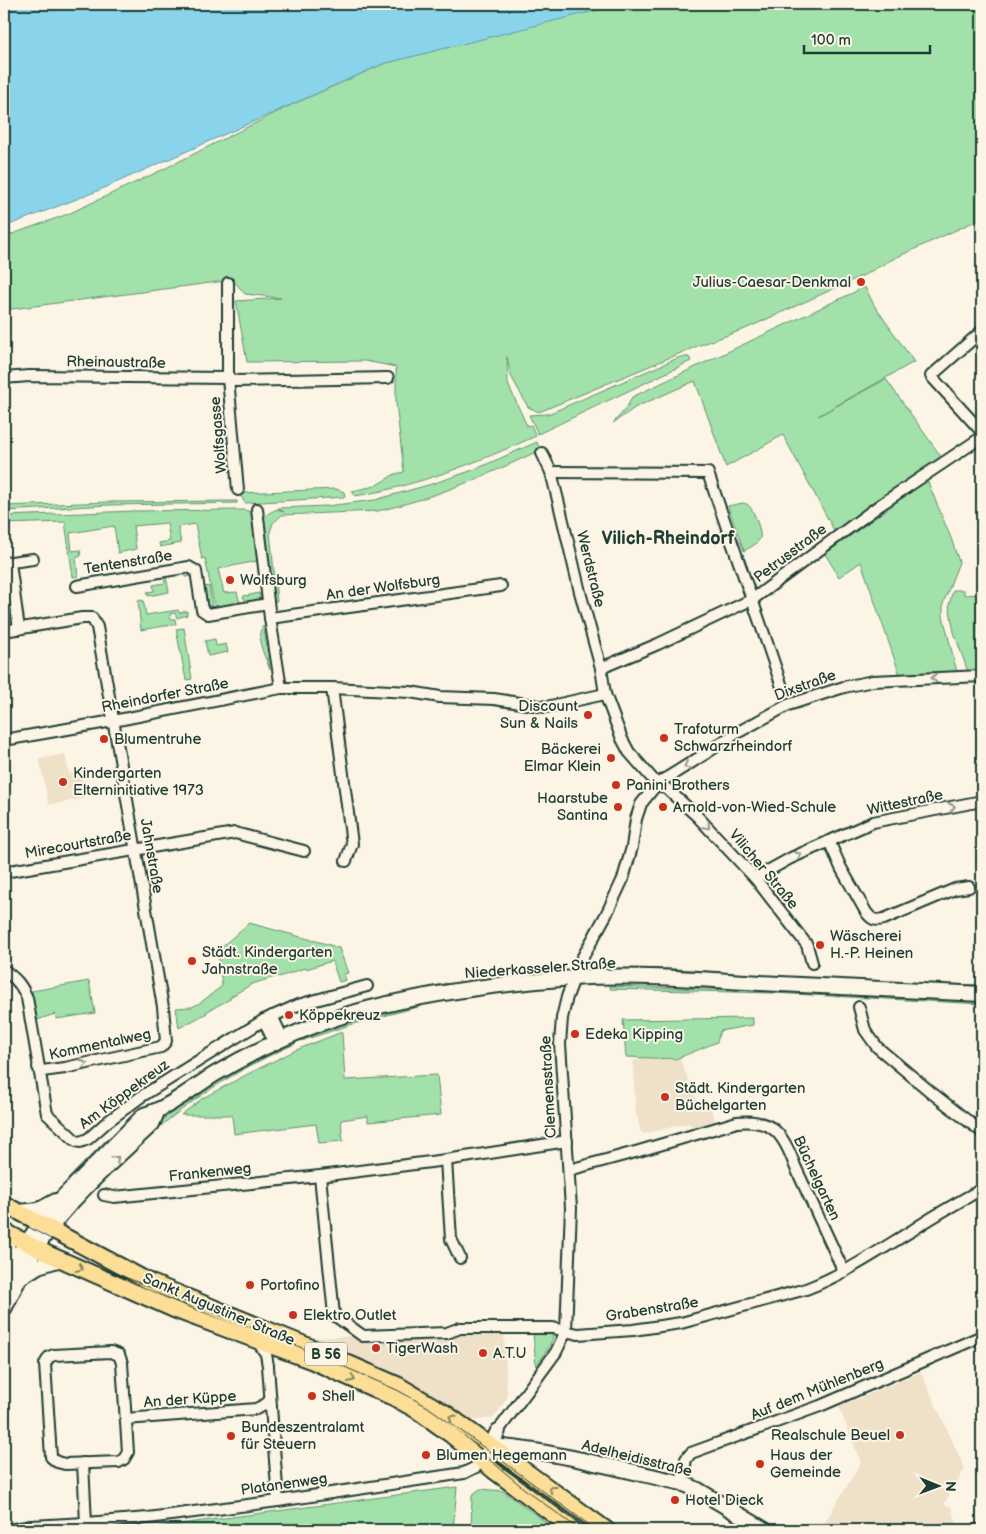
<svg xmlns="http://www.w3.org/2000/svg" width="986" height="1534" font-family="'Balsamiq Sans',sans-serif">
  <style>
    .built { fill: #efe0c8 }
    .green { fill: #a3e1aa; stroke: #618f6f }
    .water { fill: #8ad4eb; stroke: #5f98a2 }
    .lines { fill: none; stroke-linecap: round; stroke-linejoin: round }
    .street-casing { stroke: #1f3d34; stroke-width: 14 }
    .secondary-casing { stroke: #1f3d34; stroke-width: 18 }
    .primary-casing { stroke: #1f3d34; stroke-width: 19 }
    .street { stroke: #fcf5e5; stroke-width: 10 }
    .secondary { stroke: #fcf5e5; stroke-width: 14 }
    .primary { stroke: #fdde96; stroke-width: 15 }
    .tram { stroke: #1f3d34; stroke-width: 1 }
    .oneway { stroke: #8e998c }
    .oneway2 { stroke: #838560 }
    .poi-dot { fill: #c8321e; stroke: #fcf5e5; stroke-width: 2 }
    .labels { text-anchor: middle; stroke-width: 4; stroke-linejoin: round; paint-order: stroke }
    .shield { fill: #fcf5e5; stroke: #617469; stroke-width: 1 }
    .shield-label { font-size: 14px; font-weight: bold; fill: #1f3d34 }
    .poi-label { font-size: 15px; fill: #1f3d34; stroke: #fcf5e5; text-anchor: start }
    .street-label { font-size: 15px; fill: #1f3d34; stroke: #fcf5e5 }
    .quarter-label { font-size: 18px; font-weight: bold; fill: #1f3d34; stroke: #fcf5e5 }
  </style>
  <rect width="100%" height="100%" fill="#fcf5e5"/>
  <filter id="ink" filterUnits="userSpaceOnUse"><feTurbulence type="fractalNoise" baseFrequency=".02" numOctaves="2"/><feDisplacementMap in="SourceGraphic" scale="10" xChannelSelector="R" yChannelSelector="G"/><feConvolveMatrix kernelMatrix="1 2 1 2 8 2 1 2 1" color-interpolation-filters="sRGB"/></filter>
  <g filter="url(#ink)">
    <!-- built -->
    <g class="built">
      <path d="M 65,754 L 69,774 L 81,772 L 86,798 L 49,805 L 39,759 Z"/>
      <path d="M 639,1058 L 676,1060 L 680,1059 L 701,1111 L 710,1107 L 717,1124 L 698,1129 L 688,1123 L 644,1134 L 641,1132 L 636,1113 L 635,1098 L 633,1064 L 634,1061 Z"/>
      <path d="M 504,1332 L 507,1398 L 494,1418 L 470,1421 L 413,1384 L 369,1363 L 309,1338 L 357,1336 L 449,1340 L 464,1333 Z"/>
      <path d="M 921,1372 L 965,1469 L 944,1504 L 951,1507 L 959,1530 L 820,1530 L 861,1463 L 839,1407 Z"/>
    </g>
    <!-- green -->
    <g class="green">
      <path d="M 621,4 L 982,4 L 982,218 L 893,259 L 864,275 L 745,329 L 700,345 L 539,412 L 528,407 L 511,376 L 507,357 L 508,384 L 527,426 L 531,425 L 536,436 C 478,462 418,486 355,496 L 352,491 L 375,486 L 395,474 L 404,472 L 396,403 L 396,367 L 365,361 L 247,362 L 236,301 L 281,298 L 245,294 L 233,280 L 4,310 L 4,237 L 68,214 L 164,169 L 291,105 L 383,64 L 440,48 Z"/>
      <path d="M 865,287 L 874,305 L 914,362 L 818,416 L 886,379 L 942,458 L 836,534 L 783,435 L 726,467 L 695,381 L 636,407 L 613,423 C 620,415 628,408 632,397 Z"/>
      <path d="M 680,357 L 689,357 L 691,361 L 538,434 L 529,415 L 548,414 Z"/>
      <path d="M 537,442 L 540,450 C 488,475 435,498 378,511 L 282,515 L 273,523 L 270,532 L 277,601 L 271,602 L 262,520 L 269,513 L 277,509 L 284,512 L 278,508 L 327,506 L 375,500 L 435,483 L 476,469 Z"/>
      <path d="M 927,480 L 951,538 L 959,562 L 943,604 L 943,616 L 957,672 L 900,675 L 861,562 L 839,577 L 825,554 Z"/>
      <path d="M 336,489 L 344,492 L 345,497 L 245,503 L 239,493 Z"/>
      <path d="M 237,501 L 237,503 L 109,505 L 4,511 L 4,506 L 108,502 Z"/>
      <path d="M 743,503 C 746,504 748,504 750,507 C 754,511 762,533 760,538 C 758,544 749,548 744,551 L 728,506 Z"/>
      <path d="M 245,510 L 251,512 L 254,515 L 262,568 L 258,569 L 257,561 L 218,569 L 224,593 L 237,592 L 240,603 L 238,605 L 215,609 L 205,558 L 202,559 L 195,524 L 178,527 L 181,543 L 160,547 L 159,543 L 170,541 L 167,523 L 133,526 L 136,549 L 118,553 L 114,526 L 70,533 L 72,551 L 80,550 L 81,556 L 76,558 L 78,576 L 73,577 L 65,522 L 4,524 L 4,516 L 135,511 Z"/>
      <path d="M 191,571 L 192,576 L 185,577 L 184,572 L 166,576 L 169,592 L 148,596 L 147,592 L 154,591 L 153,585 L 165,583 L 164,574 Z"/>
      <path d="M 209,586 L 212,605 L 207,606 L 204,587 Z"/>
      <path d="M 953,590 L 964,590 L 964,595 L 982,594 L 982,672 L 968,672 L 954,632 L 949,605 Z"/>
      <path d="M 259,593 L 261,601 L 247,603 L 243,597 L 245,595 L 246,596 Z"/>
      <path d="M 143,600 L 146,615 L 178,610 L 179,613 L 187,611 L 187,615 L 177,618 L 175,613 L 170,614 L 171,619 L 175,619 L 176,624 L 141,630 L 138,601 Z"/>
      <path d="M 263,626 L 264,629 L 270,670 C 266,658 254,638 263,626 Z"/>
      <path d="M 184,628 L 192,679 L 186,680 L 176,629 Z"/>
      <path d="M 215,639 L 216,646 L 226,644 L 228,652 L 208,656 L 205,641 Z"/>
      <path d="M 249,923 L 327,944 L 339,948 L 348,973 L 344,974 L 346,980 L 339,982 L 332,961 L 306,969 L 305,968 L 279,977 L 278,976 L 252,984 L 230,997 L 230,999 L 206,1012 L 207,1013 L 179,1028 L 176,1008 L 192,1007 L 200,1003 L 222,986 L 218,950 Z"/>
      <path d="M 611,968 L 679,969 L 822,980 L 982,985 L 982,988 L 609,971 Z"/>
      <path d="M 89,981 L 95,1013 L 56,1019 L 55,1014 L 37,1020 L 32,991 Z"/>
      <path d="M 447,983 L 449,985 L 411,993 L 294,1027 L 293,1025 L 389,996 Z"/>
      <path d="M 610,986 L 796,992 L 982,1002 L 982,1004 L 773,993 L 610,989 Z"/>
      <path d="M 423,1004 L 422,1006 L 353,1024 L 301,1041 L 300,1039 L 346,1023 Z"/>
      <path d="M 753,1018 L 753,1025 L 720,1031 L 717,1042 L 676,1059 L 626,1057 L 623,1020 Z"/>
      <path d="M 342,1032 L 345,1080 L 437,1075 L 441,1115 L 368,1122 L 368,1116 L 341,1120 L 343,1141 L 319,1143 L 316,1124 L 234,1134 L 232,1115 L 181,1115 L 203,1098 L 244,1076 L 296,1050 Z"/>
      <path d="M 265,1038 L 262,1041 L 232,1057 L 142,1114 L 94,1154 L 69,1181 L 67,1180 L 105,1141 L 140,1112 L 229,1056 Z"/>
      <path d="M 294,1042 L 295,1044 C 237,1069 188,1101 141,1143 C 149,1130 162,1121 174,1111 C 211,1082 252,1062 294,1042 Z"/>
      <path d="M 551,1332 L 553,1338 L 548,1349 L 536,1366 L 533,1333 Z"/>
      <path d="M 457,1487 L 453,1530 L 135,1530 Z"/>
      <path d="M 480,1489 L 503,1491 L 556,1530 L 471,1530 L 472,1495 Z"/>
    </g>
    <!-- water -->
    <path class="water" d="M 4,4 L 621,4 L 383,64 L 95,192 L 4,227 Z"/>
    <g class="lines">
      <!-- street casing -->
      <g class="street-casing">
        <g id="street">
          <path d="M 228,283 L 228,378 L 238,490"/>
          <path d="M 982,331 L 931,376 L 982,432"/>
          <path d="M 4,378 L 29,376 L 228,378 L 236,381 L 388,378"/>
          <path d="M 542,453 L 551,472 L 559,504 L 580,592 L 601,668 L 605,694 L 622,739 L 629,752 L 657,784 L 667,789 L 697,816 L 755,878 L 807,945 L 812,963"/>
          <path d="M 551,472 L 708,473 C 733,547 760,620 784,693"/>
          <path d="M 257,509 L 270,618 L 281,688"/>
          <path d="M 4,563 L 33,559"/>
          <path d="M 10,563 L 19,629"/>
          <path d="M 77,586 L 189,567 L 196,571 L 202,610 L 208,614 L 268,604"/>
          <path d="M 270,618 L 501,586"/>
          <path d="M 4,631 L 82,618 L 92,618 L 97,627 L 163,1007 L 166,1041 L 161,1047 L 65,1068 L 42,1071 L 38,1067"/>
          <path d="M 601,668 L 658,644 L 753,599 L 880,505 L 982,437"/>
          <path d="M 332,688 L 352,844 L 346,861"/>
          <path d="M 4,740 L 113,721 L 281,688 L 332,688 L 410,692 L 440,697 L 494,699 L 546,707 L 605,694"/>
          <path d="M 829,841 L 841,868 L 866,912 C 872,920 875,921 884,919 L 955,889 L 969,887"/>
          <path d="M 4,872 L 235,833 L 304,851"/>
          <path d="M 755,878 L 791,858 L 873,822 L 982,801"/>
          <path d="M 4,970 C 16,979 21,984 27,998 L 47,1114 L 76,1141 L 80,1142 L 88,1139 L 107,1122 L 142,1096 L 264,1020 L 298,1005 L 367,986"/>
          <path d="M 859,1007 L 865,1030 L 877,1047 L 932,1093 L 982,1132"/>
          <path d="M 272,1016 L 283,1039"/>
          <path d="M 264,1020 L 274,1043"/>
          <path d="M 446,1160 L 451,1239 L 460,1258"/>
          <path d="M 569,1170 L 639,1151 L 737,1122 C 773,1118 784,1135 795,1166 L 844,1272"/>
          <path d="M 320,1176 L 334,1315 L 363,1336 L 447,1333 L 460,1328 L 553,1328 L 578,1334 L 633,1330 L 681,1323 L 806,1289 C 845,1274 878,1251 913,1230 C 935,1215 959,1202 982,1189"/>
          <path d="M 104,1195 L 114,1197 L 320,1176 L 446,1160 L 567,1141"/>
          <path d="M 258,1342 L 266,1354 L 268,1366 L 278,1501"/>
          <path d="M 111,1352 L 119,1355 L 122,1363 L 128,1452 L 124,1459 L 119,1462 L 65,1464 L 57,1462 L 51,1457 L 45,1364 L 49,1357 L 54,1355 Z"/>
          <path d="M 126,1419 L 256,1409 L 266,1404 L 270,1400"/>
          <path d="M 498,1431 L 556,1352 L 566,1331 L 571,1208 L 560,1044 L 562,1018 L 567,997 L 580,962 L 606,915 L 623,879 L 632,847 L 636,819 L 641,804 L 657,784 L 705,754 L 733,735 L 788,705 L 844,687 L 873,681 L 982,676"/>
          <path d="M 83,1463 L 86,1523"/>
          <path d="M 682,1483 L 686,1459 L 691,1453 L 820,1406 L 982,1336"/>
          <path d="M 8,1530 L 31,1526 L 86,1523 L 148,1518 L 278,1501 L 464,1473 L 476,1467 L 482,1461"/>
          <path d="M 977,1530 L 982,1529"/>
        </g>
      </g>
      <!-- secondary casing -->
      <g class="secondary-casing">
        <g id="secondary">
          <path d="M 19,1212 L 39,1210 L 56,1201"/>
          <path d="M 4,1237 L 10,1255 L 10,1268"/>
          <path d="M 22,1276 L 38,1266 L 61,1259"/>
          <path d="M 4,1284 L 20,1252 L 35,1231 L 63,1197 L 144,1115 C 170,1108 192,1088 215,1074 C 261,1047 316,1022 367,1009 C 434,992 504,983 573,978 C 634,974 699,979 760,983 C 834,987 908,991 982,994"/>
          <path d="M 4,1309 C 16,1285 27,1260 43,1238 C 73,1195 114,1160 152,1124 L 157,1112"/>
          <path d="M 492,1446 C 556,1451 619,1469 682,1483 L 698,1490 L 765,1530"/>
          <path d="M 488,1452 L 498,1431"/>
        </g>
      </g>
      <!-- primary casing -->
      <g class="primary-casing">
        <g id="primary">
          <path d="M 4,1204 L 150,1282 L 318,1350 L 398,1385 L 447,1414 L 607,1530"/>
          <path d="M 4,1231 L 46,1253 L 175,1310 L 312,1361 L 394,1398 L 416,1410 L 451,1435 L 494,1471 L 574,1530"/>
        </g>
      </g>
      <!-- street -->
      <use href="#street" class="street"/>
      <!-- secondary -->
      <use href="#secondary" class="secondary"/>
      <!-- primary -->
      <use href="#primary" class="primary"/>
      <!-- tram -->
      <g class="tram">
        <path d="M 4,1214 L 113,1272 L 178,1299 L 286,1341 L 397,1390 L 428,1407 L 471,1438 L 596,1530"/>
        <path d="M 484,1455 L 527,1491 L 580,1530"/>
      </g>
    </g>
    <!-- one-way arrows -->
    <defs><path id="oneway-chevron" d="M-2-3.5L2.5 0L-2 3.5" fill="none" stroke-width="1.6" stroke-linecap="round" stroke-linejoin="round" transform="scale(1.25)"/></defs>
    <g class="oneway">
      <use href="#oneway-chevron" transform="translate(934 678) rotate(177)"/>
      <use href="#oneway-chevron" transform="translate(687 766) rotate(149)"/>
      <use href="#oneway-chevron" transform="translate(952 807) rotate(-12)"/>
      <use href="#oneway-chevron" transform="translate(707 826) rotate(46)"/>
      <use href="#oneway-chevron" transform="translate(798 855) rotate(-25)"/>
      <use href="#oneway-chevron" transform="translate(84 1064) rotate(-12)"/>
      <use href="#oneway-chevron" transform="translate(116 1159) rotate(-44)"/>
    </g>
    <g class="oneway2">
      <use href="#oneway-chevron" transform="translate(80 1268) rotate(24)"/>
      <use href="#oneway-chevron" transform="translate(352 1379) rotate(24)"/>
      <use href="#oneway-chevron" transform="translate(452 1418) rotate(-146)"/>
      <use href="#oneway-chevron" transform="translate(552 1489) rotate(-144)"/>
    </g>
  </g>
  <!-- markers -->
  <g class="poi-dot">
    <circle cx="861" cy="282" r="5"/>
    <circle cx="230" cy="580" r="5"/>
    <circle cx="588" cy="715" r="5"/>
    <circle cx="664" cy="738" r="5"/>
    <circle cx="104" cy="739" r="5"/>
    <circle cx="611" cy="758" r="5"/>
    <circle cx="63" cy="782" r="5"/>
    <circle cx="616" cy="785" r="5"/>
    <circle cx="618" cy="807" r="5"/>
    <circle cx="663" cy="807" r="5"/>
    <circle cx="820" cy="945" r="5"/>
    <circle cx="192" cy="961" r="5"/>
    <circle cx="289" cy="1015" r="5"/>
    <circle cx="575" cy="1034" r="5"/>
    <circle cx="665" cy="1097" r="5"/>
    <circle cx="250" cy="1285" r="5"/>
    <circle cx="293" cy="1315" r="5"/>
    <circle cx="376" cy="1348" r="5"/>
    <circle cx="483" cy="1353" r="5"/>
    <circle cx="312" cy="1396" r="5"/>
    <circle cx="900" cy="1435" r="5"/>
    <circle cx="231" cy="1436" r="5"/>
    <circle cx="426" cy="1455" r="5"/>
    <circle cx="760" cy="1464" r="5"/>
    <circle cx="675" cy="1500" r="5"/>
  </g>
  <g class="labels">
    <!-- shield labels -->
    <rect class="shield" x="305" y="1342.5" width="42" height="23" rx="4"/>
    <g class="shield-label">
      <text x="326" y="1359">B 56</text>
    </g>
    <!-- poi labels -->
    <g class="poi-label">
      <text x="851" y="287" text-anchor="end">Julius-Caesar-Denkmal</text>
      <text x="240" y="585">Wolfsburg</text>
      <text x="578" y="711" text-anchor="end">Discount<tspan x="578" dy="17">Sun &amp; Nails</tspan></text>
      <text x="674" y="734">Trafoturm<tspan x="674" dy="17">Schwarzrheindorf</tspan></text>
      <text x="114" y="744">Blumentruhe</text>
      <text x="601" y="754" text-anchor="end">Bäckerei<tspan x="601" dy="17">Elmar Klein</tspan></text>
      <text x="73" y="778">Kindergarten<tspan x="73" dy="17">Elterninitiative 1973</tspan></text>
      <text x="626" y="790">Panini Brothers</text>
      <text x="608" y="803" text-anchor="end">Haarstube<tspan x="608" dy="17">Santina</tspan></text>
      <text x="673" y="812">Arnold-von-Wied-Schule</text>
      <text x="830" y="941">Wäscherei<tspan x="830" dy="17">H.-P. Heinen</tspan></text>
      <text x="202" y="957">Städt. Kindergarten<tspan x="202" dy="17">Jahnstraße</tspan></text>
      <text x="299" y="1020">Köppekreuz</text>
      <text x="585" y="1039">Edeka Kipping</text>
      <text x="675" y="1093">Städt. Kindergarten<tspan x="675" dy="17">Büchelgarten</tspan></text>
      <text x="260" y="1290">Portofino</text>
      <text x="303" y="1320">Elektro Outlet</text>
      <text x="386" y="1353">TigerWash</text>
      <text x="493" y="1358">A.T.U</text>
      <text x="322" y="1401">Shell</text>
      <text x="241" y="1432">Bundeszentralamt<tspan x="241" dy="17">für Steuern</tspan></text>
      <text x="890" y="1440" text-anchor="end">Realschule Beuel</text>
      <text x="436" y="1460">Blumen Hegemann</text>
      <text x="770" y="1460">Haus der<tspan x="770" dy="17">Gemeinde</tspan></text>
      <text x="685" y="1505">Hotel Dieck</text>
    </g>
    <!-- street labels -->
    <g class="street-label">
      <text transform="translate(116 362) rotate(1)" y="5">Rheinaustraße</text>
      <text transform="translate(218 435) rotate(-95)" y="5">Wolfsgasse</text>
      <text transform="translate(790 553) rotate(-37)" y="5">Petrusstraße</text>
      <text transform="translate(128 562) rotate(-9)" y="5">Tentenstraße</text>
      <text transform="translate(591 569) rotate(76)" y="5">Werdstraße</text>
      <text transform="translate(383 587) rotate(-8)" y="5">An der Wolfsburg</text>
      <text transform="translate(805 685) rotate(-20)" y="5">Dixstraße</text>
      <text transform="translate(165 695) rotate(-11)" y="5">Rheindorfer Straße</text>
      <text transform="translate(905 802) rotate(-12)" y="5">Wittestraße</text>
      <text transform="translate(78 844) rotate(-10)" y="5">Mirecourtstraße</text>
      <text transform="translate(152 856) rotate(80)" y="5">Jahnstraße</text>
      <text transform="translate(764 869) rotate(50)" y="5">Vilicher Straße</text>
      <text transform="translate(540 968) rotate(-4)" y="5">Niederkasseler Straße</text>
      <text transform="translate(100 1044) rotate(-12)" y="5">Kommentalweg</text>
      <text transform="translate(548 1087) rotate(-93)" y="5">Clemensstraße</text>
      <text transform="translate(124 1094) rotate(-36)" y="5">Am Köppekreuz</text>
      <text transform="translate(210 1172) rotate(-6)" y="5">Frankenweg</text>
      <text transform="translate(817 1178) rotate(65)" y="5">Büchelgarten</text>
      <text transform="translate(219 1309) rotate(23)" y="5">Sankt Augustiner Straße</text>
      <text transform="translate(652 1309) rotate(-9)" y="5">Grabenstraße</text>
      <text transform="translate(817 1389) rotate(-22)" y="5">Auf dem Mühlenberg</text>
      <text transform="translate(190 1399) rotate(-4)" y="5">An der Küppe</text>
      <text transform="translate(637 1458) rotate(14)" y="5">Adelheidisstraße</text>
      <text transform="translate(284 1484) rotate(-8)" y="5">Platanenweg</text>
    </g>
    <!-- quarter labels -->
    <g class="quarter-label">
      <text x="668" y="544">Vilich-Rheindorf</text>
    </g>
  </g>
  <!-- margin -->
  <rect width="986" height="1534" fill="none" stroke="#fcf5e5" stroke-width="20"/>
  <rect x="10" y="10" width="966" height="1514" fill="none" stroke="#1f3d34" stroke-width="2" filter="url(#ink)"/>
  <!-- north arrow -->
  <g transform="translate(938 1486) rotate(91)" stroke="#fcf5e5" stroke-width="4" paint-order="stroke">
  <path d="M0-4L9 19L0 12L-9 19Z" fill="#1f3d34"/>
  <text y="-8" font-size="14" font-weight="bold" text-anchor="middle" fill="#1f3d34">N</text>
  </g>
  <!-- scale -->
  <path d="M804 45v8h126v-8" fill="none" stroke="#1f3d34" stroke-width="2.5"/>
  <text x="811" y="45" font-size="15" fill="#1f3d34" stroke="#fcf5e5" stroke-width="4" paint-order="stroke">100 m</text>
</svg>
